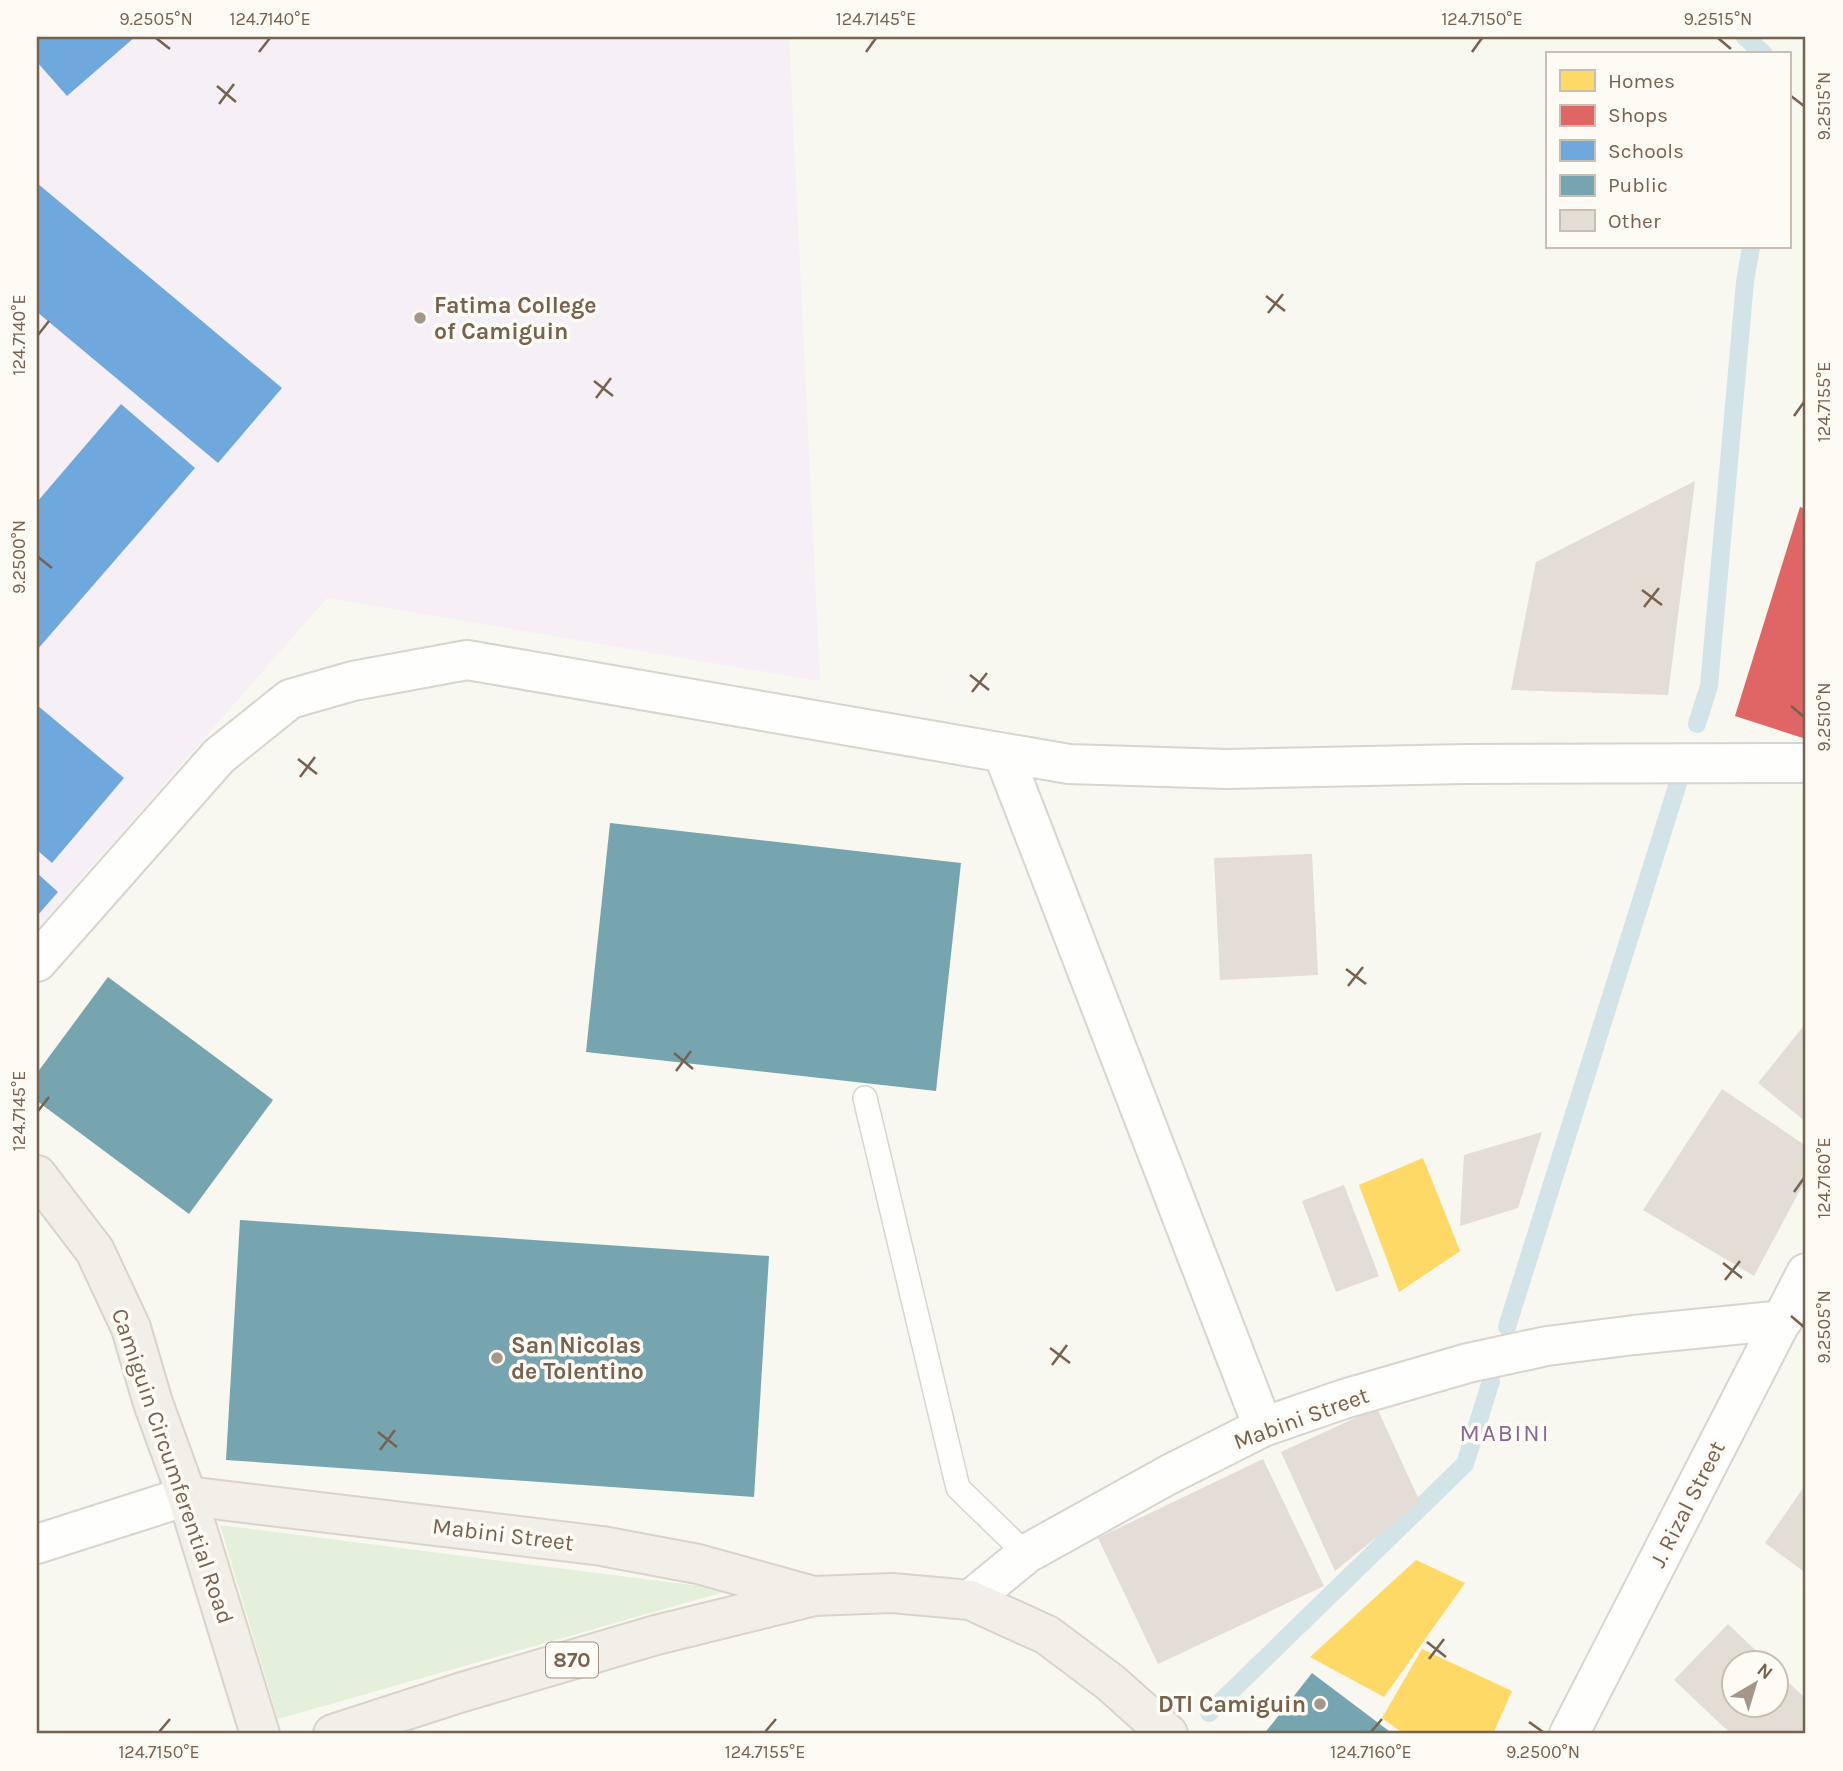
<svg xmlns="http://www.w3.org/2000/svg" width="1843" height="1771" font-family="Karla,sans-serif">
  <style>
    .education { fill: #f6eff5 }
    .green { fill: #e4f0dc }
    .homes { fill: #ffd966 }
    .shops { fill: #e06666 }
    .schools { fill: #6fa8dc }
    .public { fill: #76a5af }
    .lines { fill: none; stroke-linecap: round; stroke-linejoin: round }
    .stream { stroke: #d2e4e8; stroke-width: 18 }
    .building { fill: #e3ddd5 }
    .service-casing { stroke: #d8d4ce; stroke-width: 26 }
    .minor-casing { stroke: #d8d4ce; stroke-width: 42 }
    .tertiary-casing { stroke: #d8d4ce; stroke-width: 42 }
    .primary-casing { stroke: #d9d3cc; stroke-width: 42 }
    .service { stroke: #fefefd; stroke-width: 23 }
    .minor { stroke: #fefefd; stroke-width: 38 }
    .tertiary { stroke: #fefefd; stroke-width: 38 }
    .primary { stroke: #f2efe8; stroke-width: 38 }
    .ticks { fill: none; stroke: #776250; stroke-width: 2.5 }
    .poi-dot { fill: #a49688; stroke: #fefbf4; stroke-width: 2.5 }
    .labels { text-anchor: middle; stroke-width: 7; stroke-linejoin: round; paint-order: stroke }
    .shield { fill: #fefbf4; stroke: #a09081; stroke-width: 2 }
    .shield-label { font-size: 21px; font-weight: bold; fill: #776250 }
    .poi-label { font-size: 23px; font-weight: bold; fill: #776250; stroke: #fefbf4; text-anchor: start }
    .street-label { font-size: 23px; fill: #776250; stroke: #fefbf4 }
    .neighbourhood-label { font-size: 24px; letter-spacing: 2px; fill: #886892; stroke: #fefbf4 }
    .neatline { fill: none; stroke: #776250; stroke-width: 2.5 }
    .ticks-label { font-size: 18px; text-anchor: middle; fill: #776250 }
  </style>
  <rect width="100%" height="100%" fill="#f8f7f0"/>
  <!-- education -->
  <path class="education" d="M 37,37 L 789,37 L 820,681 L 327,598 L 37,929 Z"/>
  <!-- green -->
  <path class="green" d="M 220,1525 L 731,1590 L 278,1719 Z"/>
  <!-- homes -->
  <g class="homes">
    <path d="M 1423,1158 L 1460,1251 L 1399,1292 L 1359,1185 Z"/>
    <path d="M 1416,1560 L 1465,1583 L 1384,1697 L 1310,1657 Z"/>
    <path d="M 1422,1649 L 1512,1691 L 1493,1734 L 1404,1734 L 1382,1718 Z"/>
  </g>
  <!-- shops -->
  <path class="shops" d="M 1800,507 L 1806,509 L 1806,739 L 1735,716 Z"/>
  <!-- schools -->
  <g class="schools">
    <path d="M 37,37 L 135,37 L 67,96 L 37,62 Z"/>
    <path d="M 37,183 L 282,388 L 218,463 L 37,312 Z"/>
    <path d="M 121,404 L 195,468 L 37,650 L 37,502 Z"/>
    <path d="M 37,705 L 124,778 L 52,863 L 37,850 Z"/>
    <path d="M 37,873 L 58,892 L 37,916 Z"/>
  </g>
  <!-- public -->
  <g class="public">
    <path d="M 610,823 L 961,863 L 936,1091 L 586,1052 Z"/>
    <path d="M 108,977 L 273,1100 L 189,1214 L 37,1101 L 37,1073 Z"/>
    <path d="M 240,1220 L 769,1256 L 754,1497 L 226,1460 Z"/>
    <path d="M 1312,1673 L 1393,1734 L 1264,1734 Z"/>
  </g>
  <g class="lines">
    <!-- stream -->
    <g class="stream">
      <path d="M 1745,37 L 1764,54"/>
      <path d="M 1697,724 L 1709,686 L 1745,282 L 1751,247"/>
      <path d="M 1507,1327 L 1679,780"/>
      <path d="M 1209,1713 L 1465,1464 L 1491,1381"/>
    </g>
  </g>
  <!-- building -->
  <g class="building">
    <path d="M 1695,481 L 1668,695 L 1511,690 L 1536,562 Z"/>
    <path d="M 1312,854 L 1318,975 L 1220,980 L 1214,858 Z"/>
    <path d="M 1806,1023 L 1806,1122 L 1758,1083 Z"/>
    <path d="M 1722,1089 L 1806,1146 L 1806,1179 L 1754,1276 L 1643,1210 Z"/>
    <path d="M 1542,1132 L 1518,1208 L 1460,1226 L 1464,1155 Z"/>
    <path d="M 1344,1185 L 1379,1276 L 1336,1292 L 1302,1201 Z"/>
    <path d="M 1377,1408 L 1420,1502 L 1335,1571 L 1281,1452 Z"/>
    <path d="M 1263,1459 L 1324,1586 L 1158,1664 L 1098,1538 Z"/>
    <path d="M 1806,1484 L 1806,1573 L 1765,1543 Z"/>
    <path d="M 1728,1624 L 1768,1662 L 1734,1662 L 1734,1704 L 1776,1704 L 1776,1671 L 1806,1699 L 1806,1734 L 1731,1734 L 1674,1680 Z"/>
  </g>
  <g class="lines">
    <!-- service casing -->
    <g class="service-casing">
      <path id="service" d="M 865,1098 L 958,1488 L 1026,1554"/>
    </g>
    <!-- minor casing -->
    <g class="minor-casing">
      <g id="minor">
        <path d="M 1003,753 L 1263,1427"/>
        <path d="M 37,962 L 219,756 L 290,699 L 353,681 L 467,660 L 1069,764 L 1227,769 L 1465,764 L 1806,763"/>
        <path d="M 37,1544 L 187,1496"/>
        <path d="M 970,1600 L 1026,1554 L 1168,1475 L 1263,1427 L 1344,1399 L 1468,1363 L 1547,1346 L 1634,1335 L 1783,1320"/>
      </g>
    </g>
    <!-- tertiary casing -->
    <g class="tertiary-casing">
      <path id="tertiary" d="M 1569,1734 L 1806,1273"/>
    </g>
    <!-- primary casing -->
    <g class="primary-casing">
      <g id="primary">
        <path d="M 37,1175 L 95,1251 L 131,1328 L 153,1403 L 187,1496 L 260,1734"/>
        <path d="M 187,1496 L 602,1546 L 698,1564 L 810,1595"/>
        <path d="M 333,1734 L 459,1693 L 656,1635 L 814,1596 L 892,1593 L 970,1600 L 1047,1635 L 1111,1683 L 1168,1734"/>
      </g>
    </g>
    <!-- service -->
    <use href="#service" class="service"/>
    <!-- minor -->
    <use href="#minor" class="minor"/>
    <!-- tertiary -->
    <use href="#tertiary" class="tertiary"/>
    <!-- primary -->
    <use href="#primary" class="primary"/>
  </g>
  <!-- ticks -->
  <path class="ticks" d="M 156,38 L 170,49M 1718,38 L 1731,49M 259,52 L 270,38M 866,52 L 876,38M 1472,52 L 1482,38M 217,86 L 236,102M 1791,96 L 1804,106M 219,104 L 234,84M 1266,296 L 1285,311M 1268,313 L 1283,294M 38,335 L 49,321M 594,381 L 613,396M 596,398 L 611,378M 1794,416 L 1804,402M 38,557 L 52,568M 1642,590 L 1662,605M 1644,607 L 1659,588M 970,675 L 989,690M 972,692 L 987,673M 1791,706 L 1804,717M 298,759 L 317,774M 300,777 L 315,757M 1346,969 L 1366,984M 1348,986 L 1363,967M 674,1053 L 693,1069M 676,1071 L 691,1051M 38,1111 L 49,1097M 1794,1192 L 1804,1178M 1723,1263 L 1742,1278M 1725,1280 L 1740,1261M 1791,1316 L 1804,1327M 1050,1348 L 1070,1363M 1052,1365 L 1067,1345M 378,1432 L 397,1447M 380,1450 L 395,1430M 1427,1642 L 1446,1657M 1429,1659 L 1444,1639M 1529,1722 L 1543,1732M 159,1732 L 170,1719M 765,1732 L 776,1719M 1371,1732 L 1382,1719"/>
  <!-- markers -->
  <g class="poi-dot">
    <circle cx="420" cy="318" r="7"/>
    <circle cx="497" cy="1358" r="7"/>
    <circle cx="1320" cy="1704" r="7"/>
  </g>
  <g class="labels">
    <!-- shield labels -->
    <rect class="shield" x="546" y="1642.5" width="52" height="35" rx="5"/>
    <g class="shield-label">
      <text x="572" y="1667">870</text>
    </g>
    <!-- poi labels -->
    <g class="poi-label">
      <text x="434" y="313">Fatima College<tspan x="434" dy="26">of Camiguin</tspan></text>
      <text x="511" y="1353">San Nicolas<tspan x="511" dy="26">de Tolentino</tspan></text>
      <text x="1306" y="1712" text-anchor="end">DTI Camiguin</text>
    </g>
    <!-- street labels -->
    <g class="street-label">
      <text transform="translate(1301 1418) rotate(-20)" y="8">Mabini Street</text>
      <text transform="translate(173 1466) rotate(71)" y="8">Camiguin Circumferential Road</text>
      <text transform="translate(1687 1504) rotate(-63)" y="8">J. Rizal Street</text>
      <text transform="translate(503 1534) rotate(7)" y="8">Mabini Street</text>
    </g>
    <!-- neighbourhood labels -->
    <g class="neighbourhood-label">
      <text x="1505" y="1441">MABINI</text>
    </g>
  </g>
  <!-- border -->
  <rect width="1843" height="1771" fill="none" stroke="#fefbf4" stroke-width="77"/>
  <!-- legend -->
  <rect x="1546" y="52" width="245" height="196" fill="#fefbf4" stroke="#c8beb2" stroke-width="2"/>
  <rect x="1560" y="70" width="35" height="21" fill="#ffd966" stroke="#c8beb2" stroke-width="2"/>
  <text x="1608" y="88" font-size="21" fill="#776250">Homes</text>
  <rect x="1560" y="105" width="35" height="21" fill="#e06666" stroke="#c8beb2" stroke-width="2"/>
  <text x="1608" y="122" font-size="21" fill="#776250">Shops</text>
  <rect x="1560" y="140" width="35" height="21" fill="#6fa8dc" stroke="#c8beb2" stroke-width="2"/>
  <text x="1608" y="158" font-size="21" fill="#776250">Schools</text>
  <rect x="1560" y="175" width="35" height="21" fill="#76a5af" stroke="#c8beb2" stroke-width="2"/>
  <text x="1608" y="192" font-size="21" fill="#776250">Public</text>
  <rect x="1560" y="210" width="35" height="21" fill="#e3ddd5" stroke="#c8beb2" stroke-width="2"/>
  <text x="1608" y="228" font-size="21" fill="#776250">Other</text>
  <!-- north arrow -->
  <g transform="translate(1755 1684) rotate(38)"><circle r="33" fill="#fefbf4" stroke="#c8beb2" stroke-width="2"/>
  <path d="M0-5L12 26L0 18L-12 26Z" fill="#a49688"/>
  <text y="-10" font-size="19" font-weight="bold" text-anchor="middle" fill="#776250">N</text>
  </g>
  <rect x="38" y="38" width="1766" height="1694" class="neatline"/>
  <g class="ticks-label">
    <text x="156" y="25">9.2505°N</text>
    <text x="270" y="25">124.7140°E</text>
    <text x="876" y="25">124.7145°E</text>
    <text x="1482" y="25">124.7150°E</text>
    <text x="1718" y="25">9.2515°N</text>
    <text transform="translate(1824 106) rotate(-90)" y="6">9.2515°N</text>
    <text transform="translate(19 335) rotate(-90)" y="6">124.7140°E</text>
    <text transform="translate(1824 402) rotate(-90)" y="6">124.7155°E</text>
    <text transform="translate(19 557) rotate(-90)" y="6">9.2500°N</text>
    <text transform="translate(1824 717) rotate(-90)" y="6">9.2510°N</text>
    <text transform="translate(19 1111) rotate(-90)" y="6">124.7145°E</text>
    <text transform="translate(1824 1178) rotate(-90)" y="6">124.7160°E</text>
    <text transform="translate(1824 1327) rotate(-90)" y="6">9.2505°N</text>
    <text x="159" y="1758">124.7150°E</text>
    <text x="765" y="1758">124.7155°E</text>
    <text x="1371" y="1758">124.7160°E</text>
    <text x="1543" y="1758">9.2500°N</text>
  </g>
</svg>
